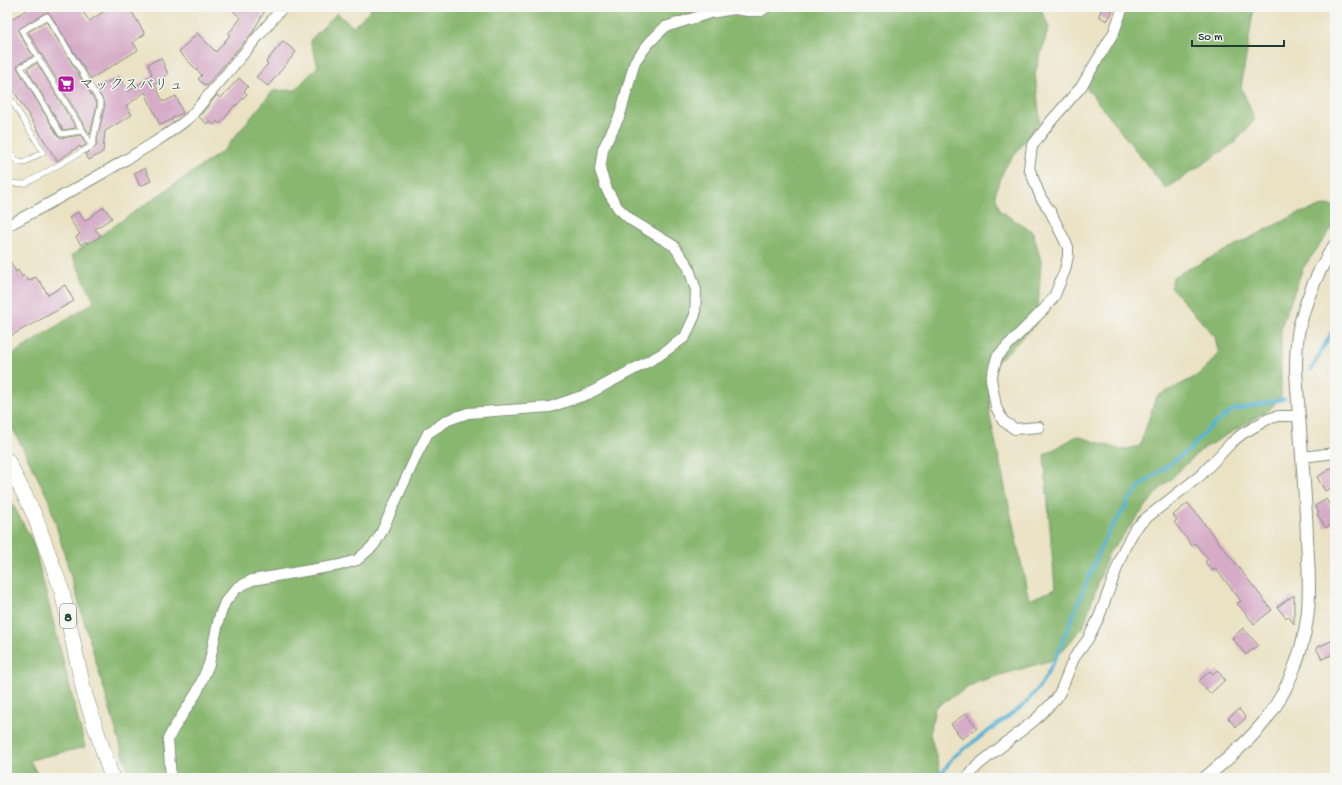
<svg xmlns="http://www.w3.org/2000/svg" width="1342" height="785" font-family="'Gochi Hand','Klee One',sans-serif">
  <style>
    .forest { fill: #88b76f; stroke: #547a52 }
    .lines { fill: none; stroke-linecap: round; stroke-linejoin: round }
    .stream { stroke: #57b4d5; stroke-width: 3.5 }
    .building { fill: #d6abc7 }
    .service-casing { stroke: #85907c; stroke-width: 6 }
    .minor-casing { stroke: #85907c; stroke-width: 12 }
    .tertiary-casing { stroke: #85907c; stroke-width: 14 }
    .primary-casing { stroke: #85907c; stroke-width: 16 }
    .service { stroke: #fff; stroke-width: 5 }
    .minor { stroke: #fff; stroke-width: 10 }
    .tertiary { stroke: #fff; stroke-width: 12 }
    .primary { stroke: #fff; stroke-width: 15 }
    .labels { text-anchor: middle; stroke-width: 3; stroke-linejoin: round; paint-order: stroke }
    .shield { fill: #f6f6f2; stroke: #60746d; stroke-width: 1 }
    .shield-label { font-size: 14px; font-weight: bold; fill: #1f3d34 }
    .poi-label { font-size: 15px; fill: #1f3d34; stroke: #f6f6f2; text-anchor: start }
  </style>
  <rect width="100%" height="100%" fill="#f6f6f2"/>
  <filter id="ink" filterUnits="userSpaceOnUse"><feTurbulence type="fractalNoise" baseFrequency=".025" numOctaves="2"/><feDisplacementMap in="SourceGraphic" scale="8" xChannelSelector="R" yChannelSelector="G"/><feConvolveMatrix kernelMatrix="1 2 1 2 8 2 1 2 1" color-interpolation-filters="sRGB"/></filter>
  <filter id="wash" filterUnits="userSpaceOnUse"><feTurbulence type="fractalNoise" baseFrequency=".012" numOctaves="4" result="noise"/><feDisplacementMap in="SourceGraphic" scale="16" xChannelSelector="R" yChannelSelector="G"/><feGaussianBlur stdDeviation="0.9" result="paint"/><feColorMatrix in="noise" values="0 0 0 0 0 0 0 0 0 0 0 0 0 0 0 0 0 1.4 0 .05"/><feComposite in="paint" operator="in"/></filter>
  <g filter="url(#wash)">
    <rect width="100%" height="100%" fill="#ebe2c4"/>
    <!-- forest -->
    <g class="forest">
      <path d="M 373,7 L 1040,7 L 1049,27 L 1035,73 L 1040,121 L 1005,167 L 995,194 L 1000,211 L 1033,232 L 1041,261 L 1037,323 L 991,368 L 989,412 L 1029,600 L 1055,589 L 1044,455 L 1077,436 L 1122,450 L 1140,446 L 1156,397 L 1199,375 L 1219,354 L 1215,337 L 1171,287 L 1173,277 L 1297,214 L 1327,205 L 1335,207 L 1335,224 L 1303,268 L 1281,327 L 1281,396 L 1269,410 L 1201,450 L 1158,491 L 1108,554 L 1083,627 L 1055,659 L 977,682 L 935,707 L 930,734 L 942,778 L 130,778 L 48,498 L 7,417 L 7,358 L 94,302 L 72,255 L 223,151 L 273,91 L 295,90 L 318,66 L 310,40 L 337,13 L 353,27 Z"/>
      <path d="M 1120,7 L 1254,7 L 1241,87 L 1255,120 L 1234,143 L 1166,189 L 1086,87 Z"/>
      <path d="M 7,494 L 33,542 L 85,747 L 30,760 L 39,778 L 7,778 Z"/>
    </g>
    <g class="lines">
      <!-- stream -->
      <g class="stream">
        <path d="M 1311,370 L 1335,326"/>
        <path d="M 939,778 L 953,757 L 1024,705 L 1041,685 L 1056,657 L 1101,547 L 1109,531 L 1127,505 L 1127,502 L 1141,485 L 1189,450 L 1210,427 L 1233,410 L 1284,399"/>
      </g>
    </g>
    <g id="blocks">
      <!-- building -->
      <g class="building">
        <path d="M 31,7 L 80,7 L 89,21 L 111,7 L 129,7 L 145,34 L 133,42 L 138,50 L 91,79 L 49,13 L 45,13 L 19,29 L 19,33 L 33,56 L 19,64 L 17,67 L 18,69 L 58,136 L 62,138 L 81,135 L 86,145 L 81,148 L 80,146 L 57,161 L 7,80 L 7,22 Z"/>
        <path d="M 229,7 L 267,7 L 252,33 L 206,86 L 198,79 L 202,75 L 179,52 L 197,33 L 216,52 L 230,35 L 228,34 L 241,18 Z"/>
        <path d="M 1102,7 L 1113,7 L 1111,10 L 1113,11 L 1107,21 L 1099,16 Z"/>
        <path d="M 46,21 L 97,104 L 90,135 L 28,32 Z"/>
        <path d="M 283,41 L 296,52 L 268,86 L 256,77 L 268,64 L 266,62 Z"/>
        <path d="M 161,58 L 168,74 L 157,82 L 158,83 L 155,84 L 163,102 L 176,96 L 183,113 L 172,118 L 173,119 L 160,125 L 145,92 L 126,106 L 132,115 L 105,131 L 103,152 L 89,160 L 85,154 L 96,147 L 105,104 L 96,87 L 119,77 L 128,92 L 152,75 L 148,64 Z"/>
        <path d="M 37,63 L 76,128 L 63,130 L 27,69 Z"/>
        <path d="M 239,78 L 248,87 L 244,91 L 247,94 L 236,106 L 235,105 L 220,124 L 217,121 L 214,125 L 209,121 L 207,124 L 199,117 L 217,95 L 221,98 Z"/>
        <path d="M 145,168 L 151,181 L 140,186 L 134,173 Z"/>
        <path d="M 104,207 L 112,218 L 95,229 L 101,236 L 90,243 L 90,242 L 88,244 L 86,241 L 81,245 L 76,237 L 80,234 L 69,218 L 78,212 L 85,221 Z"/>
        <path d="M 7,256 L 16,272 L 18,270 L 22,277 L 24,275 L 28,281 L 36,277 L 39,282 L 40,281 L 48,295 L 65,285 L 74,301 L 7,338 Z"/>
        <path d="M 1335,466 L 1335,486 L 1325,491 L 1317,477 Z"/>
        <path d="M 1326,499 L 1335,514 L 1335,522 L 1326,528 L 1317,514 L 1319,513 L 1315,506 Z"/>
        <path d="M 1188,503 L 1272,610 L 1254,624 L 1237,603 L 1241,601 L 1216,569 L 1212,571 L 1205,562 L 1208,559 L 1195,543 L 1192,546 L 1174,522 L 1177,520 L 1173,515 Z"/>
        <path d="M 1294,595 L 1294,624 L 1288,616 L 1286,618 L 1277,607 Z"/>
        <path d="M 1243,628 L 1258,645 L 1246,655 L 1232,638 Z"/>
        <path d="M 1335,639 L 1335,653 L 1322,659 L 1316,648 Z"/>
        <path d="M 1217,670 L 1225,680 L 1210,694 L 1199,681 L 1210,671 L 1213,674 Z"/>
        <path d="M 1239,709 L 1246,718 L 1236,727 L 1228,718 Z"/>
        <path d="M 966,713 L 977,728 L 962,739 L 951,724 Z"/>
      </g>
    </g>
  </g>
  <g filter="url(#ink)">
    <use href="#blocks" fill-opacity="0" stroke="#85907c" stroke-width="1"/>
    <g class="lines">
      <!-- service casing -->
      <g class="service-casing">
        <g id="service">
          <path d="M 7,9 L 11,7"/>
          <path d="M 38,58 L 21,67 L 61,134 L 82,131"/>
          <path d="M 7,93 L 43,152 L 23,163 L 16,161 L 7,147"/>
          <path d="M 7,183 L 25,184 L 92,146 L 101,103 L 47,16 L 22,31 L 92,146"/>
        </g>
      </g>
      <!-- minor casing -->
      <g class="minor-casing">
        <g id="minor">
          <path d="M 7,226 C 45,206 83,185 120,163 C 144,149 168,135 190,117 L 283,7"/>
          <path d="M 1039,427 L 1015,429 L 1003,421 L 996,407 L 991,379 L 997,357 L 1009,344 L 1044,309 L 1054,297 L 1065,270 L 1068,256 L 1068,247 L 1050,211 L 1041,198 L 1029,168 L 1032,146 L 1051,121 L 1081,87 L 1114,32 L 1123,7"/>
          <path d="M 1302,457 L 1335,453"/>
          <path d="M 171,778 L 168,739 L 174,728 L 197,692 L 209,664 L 219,618 L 225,602 L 237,588 L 252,580 L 340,565 L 357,560 L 374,545 L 381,533 L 418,452 L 428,433 L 448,420 L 468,413 L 550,407 L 588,394 L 660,355 L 685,337 L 695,315 L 696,290 L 688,266 L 674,246 L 631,220 L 618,208 L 607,190 L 600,170 L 603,149 L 620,115 L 635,61 L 649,43 L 665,27 L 710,13 L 734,9 L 748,11 L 761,11 L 767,7"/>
          <path d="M 967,778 L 978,765 L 1036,719 L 1056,699 L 1061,690 L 1074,658 L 1088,639 L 1099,617 L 1124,549 L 1135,529 L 1145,519 L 1201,475 L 1231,443 L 1242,434 L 1268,419 L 1278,416 L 1299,416"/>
        </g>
      </g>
      <!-- tertiary casing -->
      <g class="tertiary-casing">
        <path id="tertiary" d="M 1205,778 C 1225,761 1247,743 1264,722 C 1287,693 1302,655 1307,619 C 1311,592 1308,564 1307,537 C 1305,481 1299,426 1296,370 C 1296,355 1296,339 1300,324 C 1307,297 1319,268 1335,245"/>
      </g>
      <!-- primary casing -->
      <g class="primary-casing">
        <path id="primary" d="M 7,460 L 34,514 L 62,591 L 84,692 L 112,778"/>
      </g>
      <!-- service -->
      <use href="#service" class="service"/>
      <!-- minor -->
      <use href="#minor" class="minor"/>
      <!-- tertiary -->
      <use href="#tertiary" class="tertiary"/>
      <!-- primary -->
      <use href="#primary" class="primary"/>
    </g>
  </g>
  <!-- icons -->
  <defs>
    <g id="supermarket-square" transform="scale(0.9)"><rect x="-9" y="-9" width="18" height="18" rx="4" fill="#b5179e" stroke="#f6f6f2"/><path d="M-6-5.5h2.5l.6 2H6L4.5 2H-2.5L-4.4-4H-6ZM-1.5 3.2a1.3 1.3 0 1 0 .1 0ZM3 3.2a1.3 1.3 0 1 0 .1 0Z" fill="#fff"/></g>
  </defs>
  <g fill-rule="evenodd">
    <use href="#supermarket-square" x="66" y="84"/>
  </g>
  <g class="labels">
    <!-- shield labels -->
    <rect class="shield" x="60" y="604" width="16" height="24" rx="3"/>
    <g class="shield-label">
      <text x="68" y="621">8</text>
    </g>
    <!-- poi labels -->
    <g class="poi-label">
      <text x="79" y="89">マックスバリュ</text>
    </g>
  </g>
  <!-- margin -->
  <rect width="1342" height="785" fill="none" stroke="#f6f6f2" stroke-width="24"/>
  <!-- scale -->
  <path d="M1192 40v6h92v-6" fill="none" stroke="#1f3d34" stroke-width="2"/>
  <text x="1198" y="40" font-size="12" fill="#1f3d34" stroke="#f6f6f2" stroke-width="3" paint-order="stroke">50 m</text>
</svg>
